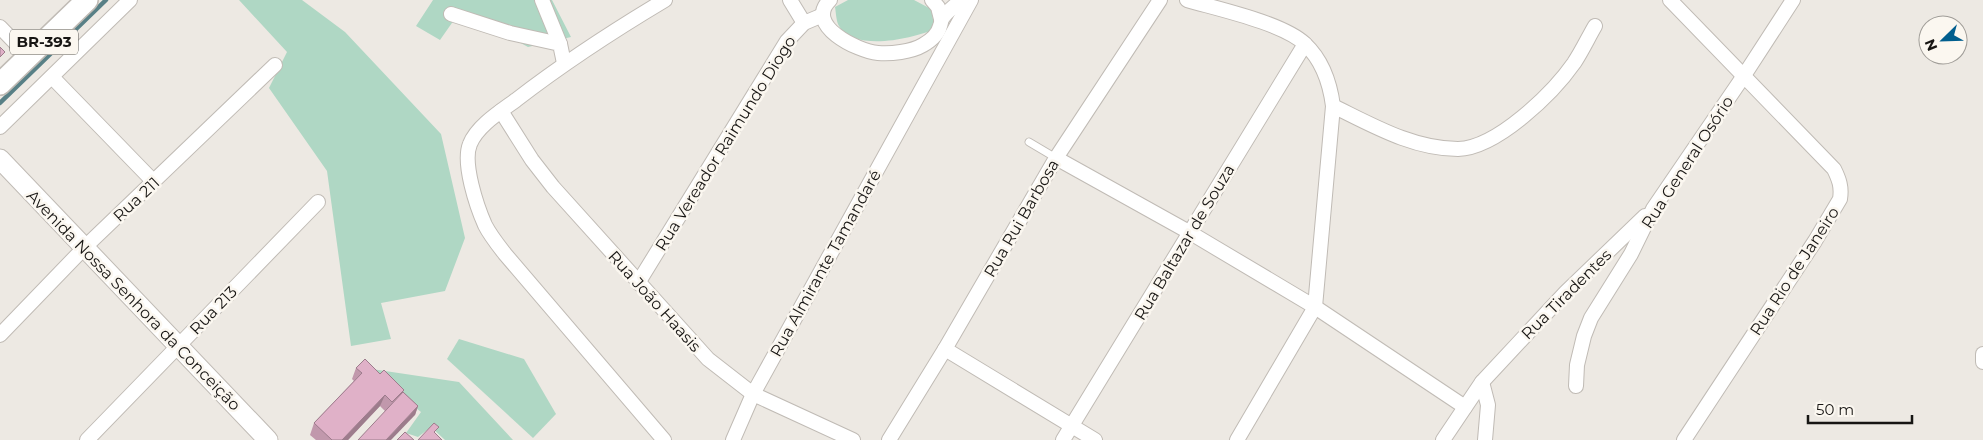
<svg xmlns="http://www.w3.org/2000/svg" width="1983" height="440" font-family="Montserrat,sans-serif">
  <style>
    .green { fill: #afd7c4 }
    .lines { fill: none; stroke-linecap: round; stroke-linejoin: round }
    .stream { stroke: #588086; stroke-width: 4.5 }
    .lane-casing { stroke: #c0bbb5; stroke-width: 9 }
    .street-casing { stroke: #c0bbb5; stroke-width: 16 }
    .secondary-casing { stroke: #c0bbb5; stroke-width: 21 }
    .primary-casing { stroke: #c0bbb5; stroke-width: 24 }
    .lane { stroke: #fff; stroke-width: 7 }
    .street { stroke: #fff; stroke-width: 14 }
    .secondary { stroke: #fff; stroke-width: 19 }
    .primary { stroke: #fff; stroke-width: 21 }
    .wall { fill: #c198ac }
    .shaded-wall { fill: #9d7c8c }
    .building { fill: #e0b1c8; stroke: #9d7c8c }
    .labels { text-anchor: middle; stroke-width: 5; stroke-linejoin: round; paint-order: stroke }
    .shield { fill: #fbf7f0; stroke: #5b5955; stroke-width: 1 }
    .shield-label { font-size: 15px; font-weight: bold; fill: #171513 }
    .street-label { font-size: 16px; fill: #171513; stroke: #fbf7f0 }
  </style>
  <rect width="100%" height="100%" fill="#ede9e3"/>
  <!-- green -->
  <g class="green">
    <path d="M 239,0 L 302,0 L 345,32 L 441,134 L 465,238 L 445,291 L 381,303 L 391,339 L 351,346 L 327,171 L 269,88 L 287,52 Z"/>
    <path d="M 433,0 L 552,0 L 571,37 L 528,47 L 461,10 L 440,40 L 416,26 Z"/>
    <path d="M 848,0 L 914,0 L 931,9 L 935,29 C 912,39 854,52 839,26 C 836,21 836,12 835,7 Z"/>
    <path d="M 459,339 L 524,359 L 556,414 L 533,438 L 447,359 Z"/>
    <path d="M 365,368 L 459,382 L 513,440 L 445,440 L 431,427 L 418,437 L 406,433 L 421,412 Z"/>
  </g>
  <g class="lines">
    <!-- stream -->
    <path class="stream" d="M 0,103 L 106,0"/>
    <!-- lane casing -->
    <g class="lane-casing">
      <path id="lane" d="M 1029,142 L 1056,158"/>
    </g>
    <!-- street casing -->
    <g class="street-casing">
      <g id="street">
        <path d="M 542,0 L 560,44"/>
        <path d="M 790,0 L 804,23"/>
        <path d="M 830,0 C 804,25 857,51 878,53 C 891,54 911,52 923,45 C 930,41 938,35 940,26 C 941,24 941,21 942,19 C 946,12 955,6 961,0"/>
        <path d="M 932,0 L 938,7 L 941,19"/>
        <path d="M 1187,0 C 1218,9 1283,23 1305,44 C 1322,60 1330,83 1333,106 L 1315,307 L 1237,440"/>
        <path d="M 1670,0 L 1834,169 C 1839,179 1842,187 1840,199 L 1815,241 L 1684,440"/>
        <path d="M 451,14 L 510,33 L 560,44 L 564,63"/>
        <path d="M 0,27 L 29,57"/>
        <path d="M 53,78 L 154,182"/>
        <path d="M 1333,106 C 1372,125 1413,149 1458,149 C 1497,148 1553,93 1574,63 C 1582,51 1588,38 1595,26"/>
        <path d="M 501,111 L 532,160 L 553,187 L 708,359 L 753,394 L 853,440"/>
        <path d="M 0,127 L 130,0"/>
        <path d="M 1056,158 L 1189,232 L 1315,307 L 1465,407"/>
        <path d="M 638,283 L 787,41 L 804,23 L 823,15"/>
        <path d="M 0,335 L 84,248 L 275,65"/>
        <path d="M 945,349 L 1095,440"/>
        <path d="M 1983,354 L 1983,362"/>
        <path d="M 1482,382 L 1488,405 L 1485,440"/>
        <path d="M 1576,386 L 1577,365 L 1584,336 L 1591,318 L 1631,254 L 1653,209 L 1743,77 L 1793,0"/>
        <path d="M 87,440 L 318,202"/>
        <path d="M 664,440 L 505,254 C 498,245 490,235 485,225 C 477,207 462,163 470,144 C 477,126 501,111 516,100 C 564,63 613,31 665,0"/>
        <path d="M 733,440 L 753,394 L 971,0"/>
        <path d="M 889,440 L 945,349 L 1056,158 L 1160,0"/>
        <path d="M 1063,440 L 1305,44"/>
        <path d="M 1443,440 L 1482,382 L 1566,292 L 1645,216"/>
      </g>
    </g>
    <!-- secondary casing -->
    <g class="secondary-casing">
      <path id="secondary" d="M 0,159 L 268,440"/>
    </g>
    <!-- primary casing -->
    <g class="primary-casing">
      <path id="primary" d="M 0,84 L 87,0"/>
    </g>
    <!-- lane -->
    <use href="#lane" class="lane"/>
    <!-- street -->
    <use href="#street" class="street"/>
    <!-- secondary -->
    <use href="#secondary" class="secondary"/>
    <!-- primary -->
    <use href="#primary" class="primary"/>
  </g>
  <!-- wall -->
  <path class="wall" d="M 356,368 L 380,374 L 404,390 L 403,392 L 418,406 L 415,415 L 385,411 L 380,406 L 348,440 L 316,440 L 310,435 L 314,423 L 354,381 L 352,379 Z"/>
  <!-- shaded-wall -->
  <g class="shaded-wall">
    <path d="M 385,395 L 380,406 L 348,440 L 342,440 Z"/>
    <path d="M 418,406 L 415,415 L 391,440 L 386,440 Z"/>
  </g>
  <!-- building -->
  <g class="building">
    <path d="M 0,47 L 5,52 L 0,57 Z"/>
    <path d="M 365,359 L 380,374 L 384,370 L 404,390 L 392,402 L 385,395 L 342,440 L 332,440 L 314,423 L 362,373 L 356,368 Z"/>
    <path d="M 403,392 L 418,406 L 386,440 L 358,440 Z"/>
    <path d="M 434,423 L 439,427 L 434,432 L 442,440 L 418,440 Z"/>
    <path d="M 405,432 L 414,440 L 397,440 Z"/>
  </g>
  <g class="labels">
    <!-- shield labels -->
    <rect class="shield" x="10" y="29.5" width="68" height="25" rx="4"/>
    <g class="shield-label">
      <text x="44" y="47">BR-393</text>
    </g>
    <!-- street labels -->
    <g class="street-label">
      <text transform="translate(725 143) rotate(-58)" y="6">Rua Vereador Raimundo Diogo</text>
      <text transform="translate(1687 162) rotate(-57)" y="6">Rua General Osório</text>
      <text transform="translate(136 199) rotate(-43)" y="6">Rua 211</text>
      <text transform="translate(1021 218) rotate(-60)" y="6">Rua Rui Barbosa</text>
      <text transform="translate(1184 242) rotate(-59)" y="6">Rua Baltazar de Souza</text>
      <text transform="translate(825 263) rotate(-61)" y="6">Rua Almirante Tamandaré</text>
      <text transform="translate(1794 271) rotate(-57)" y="6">Rua Rio de Janeiro</text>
      <text transform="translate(1566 294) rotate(-45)" y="6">Rua Tiradentes</text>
      <text transform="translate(134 300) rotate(46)" y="6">Avenida Nossa Senhora da Conceição</text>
      <text transform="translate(655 301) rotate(48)" y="6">Rua João Haasis</text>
      <text transform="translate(213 310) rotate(-46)" y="6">Rua 213</text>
    </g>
  </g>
  <!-- north arrow -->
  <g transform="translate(1943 40) rotate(247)"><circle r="24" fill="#fbf7f0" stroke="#a09d98"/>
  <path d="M0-4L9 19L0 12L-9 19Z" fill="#005e8e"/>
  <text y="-8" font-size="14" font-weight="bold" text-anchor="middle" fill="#171513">N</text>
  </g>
  <!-- scale -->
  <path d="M1808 415v8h104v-8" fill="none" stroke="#171513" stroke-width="2.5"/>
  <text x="1816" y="415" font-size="15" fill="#171513" stroke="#fbf7f0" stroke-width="4" paint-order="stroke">50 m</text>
</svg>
